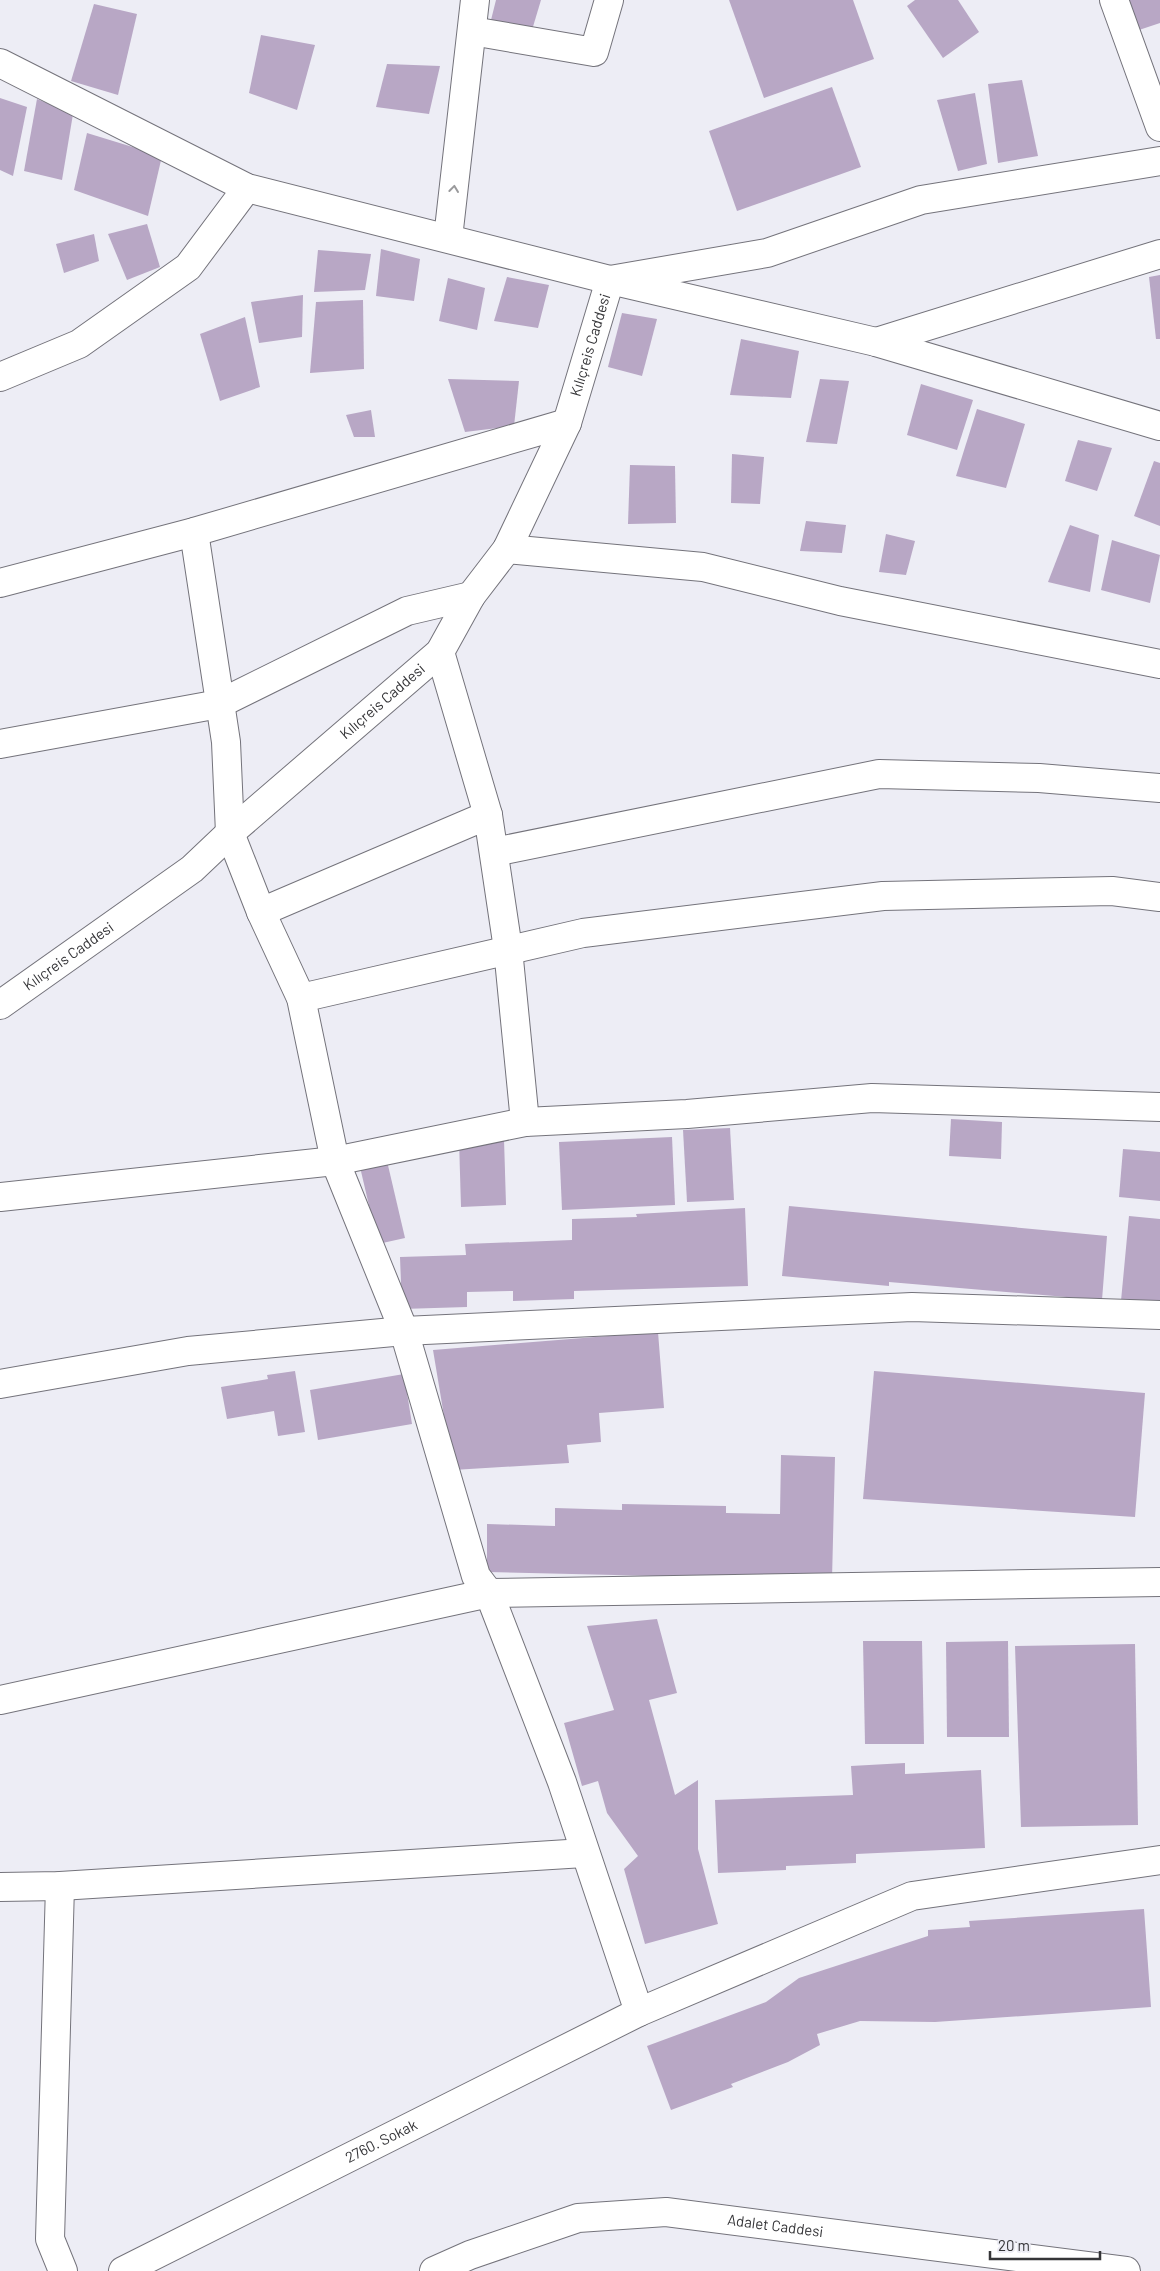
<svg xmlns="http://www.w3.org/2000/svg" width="1160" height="2271" font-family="Barlow,sans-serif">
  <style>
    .building { fill: #b8a7c5 }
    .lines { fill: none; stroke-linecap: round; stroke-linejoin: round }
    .minor-casing { stroke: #74737b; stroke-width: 30 }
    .tertiary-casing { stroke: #74737b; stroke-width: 30 }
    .minor { stroke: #fff; stroke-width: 28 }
    .tertiary { stroke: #fff; stroke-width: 28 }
    .oneway { stroke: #9a9a9c }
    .labels { text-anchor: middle; stroke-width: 5; stroke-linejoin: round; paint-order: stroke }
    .street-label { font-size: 15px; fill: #353538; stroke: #ededf5 }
  </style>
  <rect width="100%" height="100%" fill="#ededf5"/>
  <!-- building -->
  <g class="building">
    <path d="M 496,0 L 541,0 L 532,30 L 491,20 Z"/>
    <path d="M 729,0 L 853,0 L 874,59 L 764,98 Z"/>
    <path d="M 915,0 L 958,0 L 979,32 L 943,58 L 907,6 Z"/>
    <path d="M 1128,0 L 1160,0 L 1160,23 L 1136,31 Z"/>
    <path d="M 94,4 L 137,14 L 118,95 L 71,81 Z"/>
    <path d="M 261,35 L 315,45 L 297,110 L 249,93 Z"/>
    <path d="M 387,64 L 440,66 L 429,114 L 376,107 Z"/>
    <path d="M 1022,80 L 1038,156 L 998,163 L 988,84 Z"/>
    <path d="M 832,87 L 861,167 L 737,211 L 709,131 Z"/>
    <path d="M 975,93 L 987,164 L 958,171 L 937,100 Z"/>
    <path d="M 0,98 L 27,107 L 13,176 L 0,170 Z"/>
    <path d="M 37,99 L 73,114 L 62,180 L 24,171 Z"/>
    <path d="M 87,133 L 162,156 L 148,216 L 74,190 Z"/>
    <path d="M 147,224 L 160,267 L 127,280 L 108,234 Z"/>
    <path d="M 94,234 L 99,261 L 64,273 L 56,244 Z"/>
    <path d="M 381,249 L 420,259 L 414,301 L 376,296 Z"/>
    <path d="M 318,250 L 371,254 L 365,290 L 314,292 Z"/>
    <path d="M 1160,275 L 1160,339 L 1156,339 L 1149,277 Z"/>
    <path d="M 507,277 L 549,285 L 538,328 L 494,321 Z"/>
    <path d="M 448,278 L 485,288 L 477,330 L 439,321 Z"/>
    <path d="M 303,295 L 302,337 L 259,343 L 251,302 Z"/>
    <path d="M 363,300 L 364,369 L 310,373 L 316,302 Z"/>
    <path d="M 622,313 L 657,319 L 642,376 L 608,367 Z"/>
    <path d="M 245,317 L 260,387 L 220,401 L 200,334 Z"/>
    <path d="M 741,339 L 799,351 L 791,398 L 730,395 Z"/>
    <path d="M 448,379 L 519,381 L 514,426 L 465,432 Z"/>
    <path d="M 820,379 L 849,381 L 837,444 L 806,442 Z"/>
    <path d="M 921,384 L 973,400 L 957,450 L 907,435 Z"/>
    <path d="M 977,409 L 1025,424 L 1006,488 L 956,476 Z"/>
    <path d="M 371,410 L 375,437 L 354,437 L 346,415 Z"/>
    <path d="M 1078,440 L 1112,448 L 1097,491 L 1065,481 Z"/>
    <path d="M 732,454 L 764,457 L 760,504 L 731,503 Z"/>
    <path d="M 1154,461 L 1160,463 L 1160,526 L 1134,516 Z"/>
    <path d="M 630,465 L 675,466 L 676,523 L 628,524 Z"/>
    <path d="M 806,521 L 846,525 L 842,553 L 800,551 Z"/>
    <path d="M 1070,525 L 1099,535 L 1090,592 L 1048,582 Z"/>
    <path d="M 886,534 L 915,541 L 906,575 L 879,572 Z"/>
    <path d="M 1112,540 L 1160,555 L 1150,603 L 1101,590 Z"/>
    <path d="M 951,1119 L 1002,1122 L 1001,1159 L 949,1156 Z"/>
    <path d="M 730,1128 L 734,1200 L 687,1202 L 683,1130 Z"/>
    <path d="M 672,1137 L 675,1205 L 562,1210 L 559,1142 Z"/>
    <path d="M 504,1139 L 506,1205 L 461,1207 L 459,1140 Z"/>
    <path d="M 1123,1149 L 1160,1152 L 1160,1201 L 1119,1197 Z"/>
    <path d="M 387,1161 L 405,1238 L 378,1244 L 360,1167 Z"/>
    <path d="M 789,1206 L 1107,1236 L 1102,1300 L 889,1282 L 889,1286 L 782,1276 Z"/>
    <path d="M 745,1208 L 748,1286 L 574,1291 L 574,1299 L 513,1301 L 513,1291 L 467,1292 L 467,1307 L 402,1309 L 400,1257 L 466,1255 L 465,1244 L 572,1240 L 572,1219 L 637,1217 L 636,1214 Z"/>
    <path d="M 1129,1216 L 1160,1219 L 1160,1304 L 1121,1301 Z"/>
    <path d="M 658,1332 L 664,1408 L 599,1413 L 601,1442 L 567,1445 L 569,1463 L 453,1470 L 433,1350 Z"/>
    <path d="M 295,1371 L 305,1432 L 278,1436 L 274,1411 L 227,1419 L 221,1387 L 268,1379 L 267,1375 Z"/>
    <path d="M 874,1371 L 1145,1393 L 1135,1517 L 863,1499 Z"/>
    <path d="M 404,1374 L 412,1424 L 318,1440 L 310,1390 Z"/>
    <path d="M 781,1455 L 835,1457 L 832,1580 L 487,1572 L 487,1524 L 555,1526 L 555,1508 L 622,1510 L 622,1504 L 726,1506 L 726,1513 L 780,1514 Z"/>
    <path d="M 657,1619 L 677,1693 L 649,1700 L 675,1795 L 698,1780 L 698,1849 L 718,1924 L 645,1944 L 624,1869 L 638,1856 L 607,1813 L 598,1781 L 582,1786 L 564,1723 L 614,1710 L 587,1626 Z"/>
    <path d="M 863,1641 L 922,1641 L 924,1744 L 865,1744 Z"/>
    <path d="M 1008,1641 L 1009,1737 L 947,1737 L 946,1642 Z"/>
    <path d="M 1135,1644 L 1138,1825 L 1021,1827 L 1015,1646 Z"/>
    <path d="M 905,1763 L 905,1774 L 981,1770 L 985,1848 L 856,1854 L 856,1863 L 786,1866 L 786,1870 L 718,1873 L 715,1800 L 853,1795 L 851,1766 Z"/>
    <path d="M 1144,1909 L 1151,2007 L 935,2022 L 860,2021 L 817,2034 L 820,2045 L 788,2062 L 731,2084 L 733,2087 L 671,2110 L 647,2046 L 766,2002 L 799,1978 L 928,1936 L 928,1930 L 970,1927 L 969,1921 Z"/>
  </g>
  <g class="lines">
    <!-- minor casing -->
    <g class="minor-casing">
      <g id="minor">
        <path d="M 1114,0 L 1160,127"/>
        <path d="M 472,31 L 594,52 L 609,0"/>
        <path d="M 610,280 L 767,253 L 921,200 L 1160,161"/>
        <path d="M 876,342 L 1160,254"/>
        <path d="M 0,377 L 79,344 L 188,267 L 247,188"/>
        <path d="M 507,549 L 703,567 L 840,601 L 1160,664"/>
        <path d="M 0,583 L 194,532 L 567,423"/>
        <path d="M 440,652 L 488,815"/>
        <path d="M 0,744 L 219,704 L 407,611 L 471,596"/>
        <path d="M 494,852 L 879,774 L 1039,778 L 1160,788"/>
        <path d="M 261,912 L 488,815 L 508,949 L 525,1122"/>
        <path d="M 301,998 L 583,933 L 883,896 L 1112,891 L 1160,897"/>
        <path d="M 0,1197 L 335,1161 L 525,1122 L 687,1114 L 872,1098 L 1160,1107"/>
        <path d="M 0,1384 L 188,1351 L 404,1331 L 912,1307 L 1160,1315"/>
        <path d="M 0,1700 L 489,1593 L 1160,1582"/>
        <path d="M 60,1886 L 50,2239 L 63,2271"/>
        <path d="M 0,1887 L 60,1886 L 584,1853"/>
        <path id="s1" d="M 123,2271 L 639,2012 L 562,1782 L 489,1593 L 476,1576 L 404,1331 L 335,1161 L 301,998 L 261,912 L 230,833 L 226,742 L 194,532"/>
        <path id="s2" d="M 434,2271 L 470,2255 L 578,2218 L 666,2212 L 1126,2271"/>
      </g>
    </g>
    <!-- tertiary casing -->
    <g class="tertiary-casing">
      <g id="tertiary">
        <path d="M 0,63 L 247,188 L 610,280 L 876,342 L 1160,426"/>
        <path d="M 448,238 L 475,0"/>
        <path id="s3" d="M 0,1005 L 192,869 L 230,833 L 440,652 L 471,596 L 507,549 L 567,423 L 610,280"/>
        <path d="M 639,2012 L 912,1896 L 1160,1860"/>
      </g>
    </g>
    <!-- minor -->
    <use href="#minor" class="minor"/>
    <!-- tertiary -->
    <use href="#tertiary" class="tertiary"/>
  </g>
  <!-- one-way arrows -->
  <defs><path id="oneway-chevron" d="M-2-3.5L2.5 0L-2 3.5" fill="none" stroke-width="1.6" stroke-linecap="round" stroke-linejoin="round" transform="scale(1.25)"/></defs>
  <use class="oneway" href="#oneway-chevron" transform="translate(454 189) rotate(-83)"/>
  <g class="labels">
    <!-- street labels -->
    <g class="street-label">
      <text dy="5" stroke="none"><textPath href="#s3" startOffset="909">Kılıçreis Caddesi</textPath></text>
      <text dy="5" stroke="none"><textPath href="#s3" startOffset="489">Kılıçreis Caddesi</textPath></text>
      <text dy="5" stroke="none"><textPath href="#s3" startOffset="84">Kılıçreis Caddesi</textPath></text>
      <text dy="5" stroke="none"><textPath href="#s1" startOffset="289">2760. Sokak</textPath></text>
      <text dy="5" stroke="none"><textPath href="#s2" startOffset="352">Adalet Caddesi</textPath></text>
    </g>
  </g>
  <!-- scale -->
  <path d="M990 2251v8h110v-8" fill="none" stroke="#353538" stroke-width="2.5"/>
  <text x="998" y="2251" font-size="15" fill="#353538" stroke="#ededf5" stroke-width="4" paint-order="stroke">20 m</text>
</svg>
